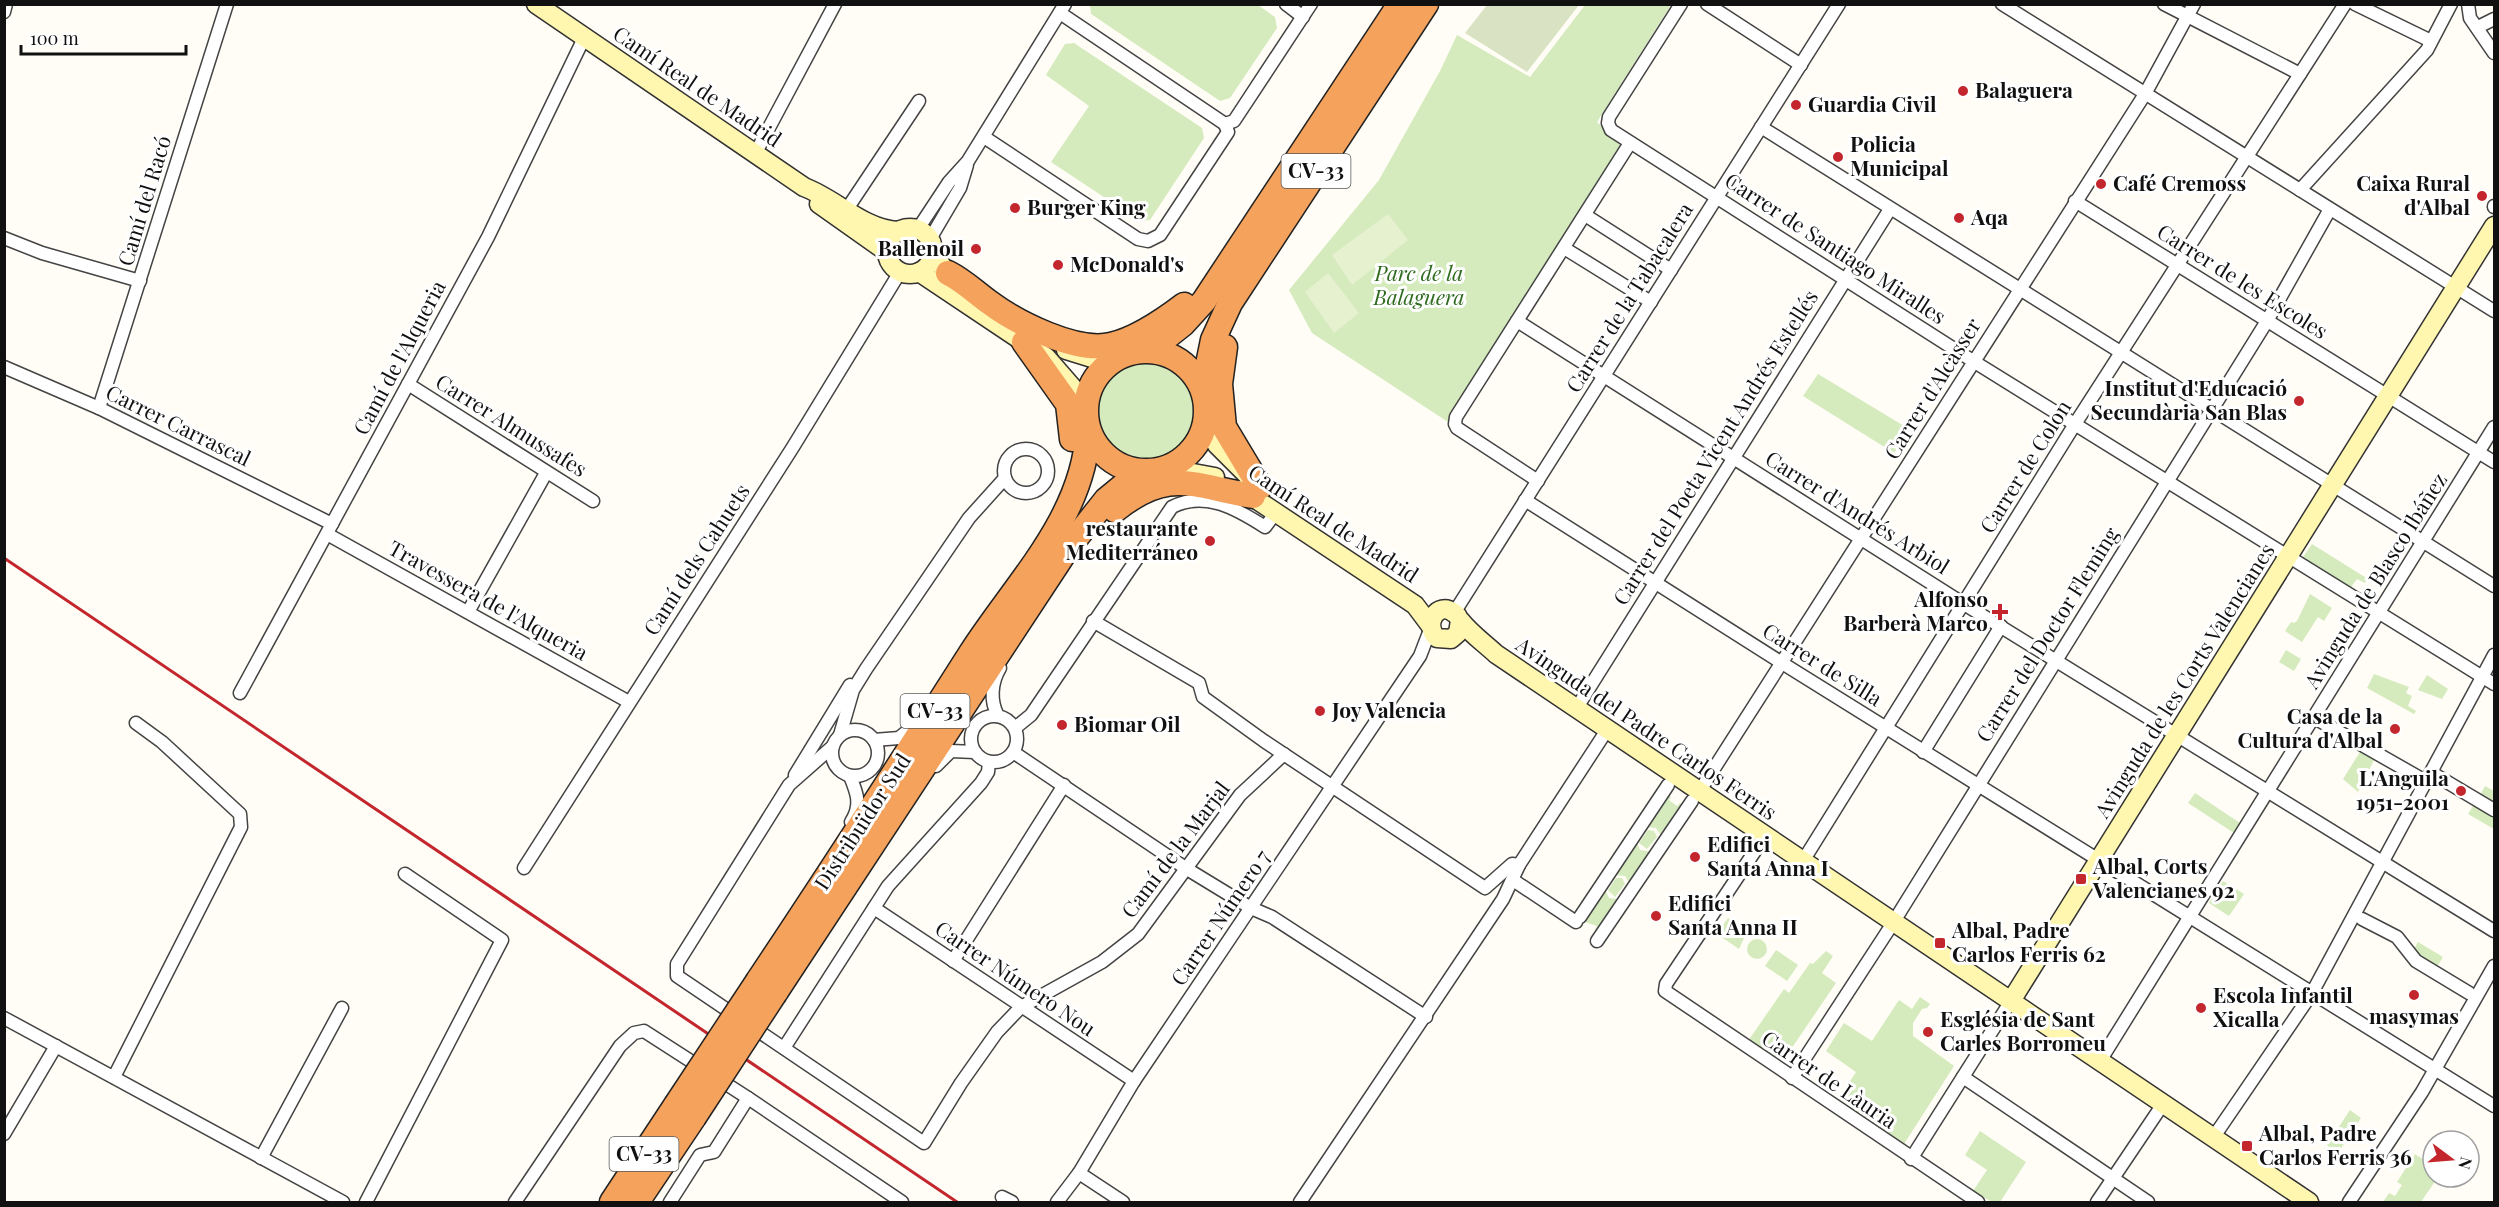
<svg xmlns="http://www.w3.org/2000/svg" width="2499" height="1207" font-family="'Playfair Display',serif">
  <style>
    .green { fill: #d5ebbd }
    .cemetery { fill: #d9e3c4 }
    .pitch { fill: #e6f2cf }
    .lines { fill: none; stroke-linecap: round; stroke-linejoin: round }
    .street-casing { stroke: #444; stroke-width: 15 }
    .secondary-casing { stroke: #333; stroke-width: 21 }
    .highway-casing { stroke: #222; stroke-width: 27 }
    .street { stroke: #fff; stroke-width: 12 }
    .secondary { stroke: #fff6b0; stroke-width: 18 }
    .highway { stroke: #f5a25d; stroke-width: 24 }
    .rail { stroke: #c4262e; stroke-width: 3 }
    .highway-bridge-casing { stroke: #222; stroke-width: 27; stroke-linecap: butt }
    .highway-bridge { stroke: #f5a25d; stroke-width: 24 }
    .poi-dot { fill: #c4262e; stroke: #fff; stroke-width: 2 }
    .labels { text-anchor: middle; stroke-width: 6; stroke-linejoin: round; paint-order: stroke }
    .shield { fill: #fff; stroke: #585858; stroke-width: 1.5 }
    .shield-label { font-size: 20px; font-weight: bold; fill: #111 }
    .street-label { font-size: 21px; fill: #111; stroke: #fff }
    .poi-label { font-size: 21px; font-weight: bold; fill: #111; stroke: #fff; text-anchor: start }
    .park-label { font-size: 21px; font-style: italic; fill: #2f6b1f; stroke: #fff }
  </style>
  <rect width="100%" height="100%" fill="#fffdf5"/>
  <!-- green -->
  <g class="green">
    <path d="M 1090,5 L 1258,5 L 1275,17 L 1277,28 L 1230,98 L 1220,101 L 1091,14 Z"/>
    <path d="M 1585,5 L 1671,5 L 1597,122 L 1623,146 L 1448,422 L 1312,333 L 1289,290 L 1379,180 L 1440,71 L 1457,35 L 1530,77 Z"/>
    <path d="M 1074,43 L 1202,128 L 1204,138 L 1150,220 L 1140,221 L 1051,162 L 1089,106 L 1046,75 L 1065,44 Z"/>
    <circle cx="1147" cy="411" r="52"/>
    <path d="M 1818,374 L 1909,429 L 1894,453 L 1803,396 Z"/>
    <path d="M 2312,544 L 2368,579 L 2365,583 L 2357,579 L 2351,587 L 2303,557 Z"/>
    <path d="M 2310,594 L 2332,608 L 2324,621 L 2318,617 L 2302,642 L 2285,631 L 2291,622 L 2294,623 L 2297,621 Z"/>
    <path d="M 2286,650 L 2301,659 L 2294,671 L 2279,662 Z"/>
    <path d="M 2374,674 L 2409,687 L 2406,693 L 2412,696 L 2408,706 L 2416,711 L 2414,714 L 2367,688 Z"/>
    <path d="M 2427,675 L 2448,689 L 2442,699 L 2418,690 Z"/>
    <path d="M 2360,752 L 2374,760 L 2358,792 L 2343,779 Z"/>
    <path d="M 2485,786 L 2494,791 L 2494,806 L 2479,797 Z"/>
    <path d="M 2195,793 L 2240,823 L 2234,833 L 2188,803 Z"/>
    <path d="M 1667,794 L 1671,797 L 1669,800 L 1677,806 L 1680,803 L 1683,805 L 1662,837 L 1656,828 L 1647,827 Z"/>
    <path d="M 2475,803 L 2494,815 L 2494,829 L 2468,814 Z"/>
    <path d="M 1648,830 L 1654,831 L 1657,837 L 1647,849 L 1639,843 Z"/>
    <path d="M 1637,843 L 1640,850 L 1652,852 L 1630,884 L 1625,876 L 1615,875 Z"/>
    <path d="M 1616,878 L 1622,878 L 1625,884 L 1615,897 L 1608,890 Z"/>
    <path d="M 2223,881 L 2244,894 L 2229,916 L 2209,903 Z"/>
    <path d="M 1605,890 L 1609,898 L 1618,899 L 1598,932 L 1595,930 L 1597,926 L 1582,921 Z"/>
    <path d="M 1728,918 L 1750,933 L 1744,938 L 1739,949 L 1717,934 Z"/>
    <circle cx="1757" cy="949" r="10"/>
    <path d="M 2418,942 L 2443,957 L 2437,967 L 2412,952 Z"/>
    <path d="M 1776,950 L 1798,965 L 1787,981 L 1765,966 Z"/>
    <path d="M 1826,951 L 1833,956 L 1822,973 L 1836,983 L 1785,1058 L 1776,1060 L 1748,1041 L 1784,989 L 1789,993 L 1810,963 L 1813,964 Z"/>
    <path d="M 1920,997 L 1930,1004 L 1927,1008 L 1922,1009 L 1913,1023 L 1913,1036 L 1954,1066 L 1904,1144 L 1838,1100 L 1856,1072 L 1826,1051 L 1844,1023 L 1872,1041 L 1899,1000 L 1912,1009 Z"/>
    <path d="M 2350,1110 L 2361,1118 L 2338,1153 L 2327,1145 Z"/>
    <path d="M 1980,1131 L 2026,1162 L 2000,1202 L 1992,1202 L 1973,1191 L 1987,1170 L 1965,1155 Z"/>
    <path d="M 2415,1154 L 2433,1166 L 2433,1177 L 2438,1177 L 2421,1202 L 2383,1202 L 2389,1193 L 2395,1196 L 2402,1185 L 2397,1182 Z"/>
  </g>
  <!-- cemetery -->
  <path class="cemetery" d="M 1487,5 L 1487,4 L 1579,5 L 1527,72 L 1465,33 Z"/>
  <!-- pitch -->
  <g class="pitch">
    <path d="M 1388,214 L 1408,240 L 1352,285 L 1332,255 Z"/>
    <path d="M 1328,273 L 1359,313 L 1334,333 L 1305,292 Z"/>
  </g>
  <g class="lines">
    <!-- street casing -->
    <g class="street-casing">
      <g id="street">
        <path d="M 1286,4 L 1303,17"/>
        <path d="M 1681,4 L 1609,117 L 1608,123 L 1611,130 L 1973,361 L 2494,684"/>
        <path d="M 1707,4 L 1801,65"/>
        <path d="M 2002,4 L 2494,311"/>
        <path d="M 2164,4 L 2300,74"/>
        <path d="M 2355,4 L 2431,41"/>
        <path d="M 2468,4 L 2470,18 L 2494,53"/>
        <path d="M 4,12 L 6,4"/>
        <path d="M 1060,13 L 1225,124"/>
        <path d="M 2478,27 L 2494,19"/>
        <path d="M 1225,124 L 1234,121 L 1311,4"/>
        <path d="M 1761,127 L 2494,586"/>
        <path d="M 984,137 L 1138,239 L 1148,241 L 1160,235 L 1228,132 L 1225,124"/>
        <path d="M 755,154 L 835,4"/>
        <path d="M 2300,190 L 2427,50 L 2451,4"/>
        <path d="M 2075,201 L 2494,462"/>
        <path d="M 2494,206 L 2494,207"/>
        <path d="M 847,209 L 919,101"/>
        <path d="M 1585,215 L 1671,270"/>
        <path d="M 918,229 L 949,182 L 968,161 L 1065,4"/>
        <path d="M 4,238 L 42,253 L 140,281"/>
        <path d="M 930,239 L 960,188 L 967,165"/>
        <path d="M 1564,248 L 1651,302"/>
        <path d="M 1517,321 L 1964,604 L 2494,931"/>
        <path d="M 4,367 L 99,408 L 332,524"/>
        <path d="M 408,384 L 593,501"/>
        <path d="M 99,408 L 227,4"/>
        <circle cx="1026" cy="471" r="22"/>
        <path d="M 1538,481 L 1457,428 L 1455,424 L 1456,417 L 1630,143"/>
        <path d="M 1525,500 L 1782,663 L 2494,1106"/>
        <path d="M 327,534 L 629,702"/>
        <path d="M 468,612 L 546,473"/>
        <path d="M 1454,613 L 1839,4"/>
        <path d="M 1093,621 L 1199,683 L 1203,697 L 1264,741 L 1485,888 L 1512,864 L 1519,865"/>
        <path d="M 240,693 L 488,237 L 584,38"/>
        <path d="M 1576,709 L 1890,209"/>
        <circle cx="994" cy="739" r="23"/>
        <path d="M 998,716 C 990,701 991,683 1000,668"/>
        <path d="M 2320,721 L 2420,778"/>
        <path d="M 1015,728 L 1031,715 L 1172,507 C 1205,490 1237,509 1265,527 L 1277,511"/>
        <circle cx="855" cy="753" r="23"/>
        <path d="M 840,735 L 853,690 L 866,669 L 969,518 L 1005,478"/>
        <path d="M 874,740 L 899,738 L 916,724"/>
        <path d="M 832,747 L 789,785 L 677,964 L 677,976 L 924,1143 L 961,1083 L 997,1032 L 1021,1007 L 1102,962 L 1138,934 L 1240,795 L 1284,754"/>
        <path d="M 1013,752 L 1187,869 L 1251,908 L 1272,917 L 1426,1017"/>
        <path d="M 1923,752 L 2001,626"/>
        <path d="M 936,766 L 951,751 L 975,752"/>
        <path d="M 795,775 L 850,685"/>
        <path d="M 850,776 C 857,793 862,805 851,822"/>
        <path d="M 2437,776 L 2494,810"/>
        <path d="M 1699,792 L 2145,94 L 2194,4"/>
        <path d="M 1765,836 L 1666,984 L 1665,991 L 1978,1202"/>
        <path d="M 1803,861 L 2075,424 L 2345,4"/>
        <path d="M 524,868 L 793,447 L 900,272"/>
        <path d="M 1513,880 L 1576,922"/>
        <path d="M 874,908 L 1134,1081"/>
        <path d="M 1580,917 L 1668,785"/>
        <path d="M 2362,919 L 2397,937 L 2416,961 L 2469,993"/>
        <path d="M 1597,941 L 1692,801"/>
        <path d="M 953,961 L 1064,785"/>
        <path d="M 4,1018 L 343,1202"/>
        <path d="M 784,1048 L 888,886 L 981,783 L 988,772 L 989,762"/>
        <path d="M 2100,1061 L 2494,427"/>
        <path d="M 114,1077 L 241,827 L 240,814 L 162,742 L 136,723"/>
        <path d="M 1963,1077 L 2148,1202"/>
        <path d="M 1792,1078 L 1893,923 L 2267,321 L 2330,209"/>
        <path d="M 4,1134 L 56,1046"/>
        <path d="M 2213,1138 L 2312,993 L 2494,655"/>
        <path d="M 261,1158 L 342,1008"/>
        <path d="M 1911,1159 L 2011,1001"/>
        <path d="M 1079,1173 L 1123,1202"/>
        <path d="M 1002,1197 L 1012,1202"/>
        <path d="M 366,1202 L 502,940 L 405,874"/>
        <path d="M 515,1202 L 620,1046 L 634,1033 L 644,1031 L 748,1098 L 902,1202"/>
        <path d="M 670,1202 L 700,1155 L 714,1152 L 748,1098"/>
        <path d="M 1057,1202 L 1079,1173 L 1134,1081 L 1420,656 L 1430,630"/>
        <path d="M 1300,1202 L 1503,899 L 1519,865 L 1607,730"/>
        <path d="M 2097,1202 L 2163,1104"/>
        <path d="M 2349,1202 L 2422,1092 L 2494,966"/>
      </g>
    </g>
    <!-- secondary casing -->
    <g class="secondary-casing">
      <g id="secondary">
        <path d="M 536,4 L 804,187 C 836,199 863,229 898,231"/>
        <path d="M 819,204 L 887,252"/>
        <circle cx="910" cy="251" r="23"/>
        <path d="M 933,254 L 954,282"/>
        <path d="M 919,272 L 1046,357 L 1086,403"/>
        <path d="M 1066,350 L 1095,359 L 1114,359"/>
        <path d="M 1205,424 L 1217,445 L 1251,479"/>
        <path d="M 1166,468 L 1215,477"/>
        <path d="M 1242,490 L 1415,605 L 1430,625"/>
        <path d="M 1460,620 L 1458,633 L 1451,639 L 1437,638 C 1423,625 1437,600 1454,613 C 1460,617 1456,616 1460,620 C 1470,633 1484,643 1496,654 L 2309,1202"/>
        <path d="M 2011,1001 L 2494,226"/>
      </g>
    </g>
    <!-- highway casing -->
    <g class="highway-casing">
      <g id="highway">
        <path d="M 948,273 C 964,281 976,293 990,303 C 1017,323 1076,353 1111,345 C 1137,339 1163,321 1184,305"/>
        <path d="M 1024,342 L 1068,404 L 1072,439"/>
        <path d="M 1225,347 L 1220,384 L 1224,427 L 1260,487"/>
        <path d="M 1150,350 L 1183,324 L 1204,301 L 1400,4"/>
        <circle cx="1146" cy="411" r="60"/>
        <path d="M 1203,389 L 1213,340 L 1230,303 L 1426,4"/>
        <path d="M 1115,510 C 1169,467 1192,486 1253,496"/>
        <path d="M 758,981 C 830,873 901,763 971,653 C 1016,583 1084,517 1088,431"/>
        <path d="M 775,993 L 1065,552 L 1106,500 L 1140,472"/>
        <path d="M 612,1202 L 676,1105"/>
        <path d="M 637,1202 L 694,1117"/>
      </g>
    </g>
    <!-- street -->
    <use href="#street" class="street"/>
    <!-- secondary -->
    <use href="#secondary" class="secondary"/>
    <!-- highway -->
    <use href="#highway" class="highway"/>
    <!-- rail -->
    <path class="rail" d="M 4,558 L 957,1202"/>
    <!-- highway-bridge casing -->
    <g class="highway-bridge-casing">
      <g id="highway-bridge">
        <path d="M 676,1105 L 758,981"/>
        <path d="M 694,1117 L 775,993"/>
      </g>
    </g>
    <!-- highway-bridge -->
    <use href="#highway-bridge" class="highway-bridge"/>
  </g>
  <!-- markers -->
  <g class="poi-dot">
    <circle cx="1963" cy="91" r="6"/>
    <circle cx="1796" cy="105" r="6"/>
    <circle cx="1838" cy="157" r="6"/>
    <circle cx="2101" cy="184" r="6"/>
    <circle cx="2482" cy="196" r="6"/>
    <circle cx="1015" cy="208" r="6"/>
    <circle cx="1959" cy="218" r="6"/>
    <circle cx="976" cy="249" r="6"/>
    <circle cx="1058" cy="265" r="6"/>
    <circle cx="2299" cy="401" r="6"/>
    <circle cx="1210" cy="541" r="6"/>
    <path d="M1997 603h6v6h6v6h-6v6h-6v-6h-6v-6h6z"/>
    <circle cx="1320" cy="711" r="6"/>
    <circle cx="1062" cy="725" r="6"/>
    <circle cx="2395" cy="729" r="6"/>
    <circle cx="2461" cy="791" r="6"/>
    <circle cx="1695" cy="857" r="6"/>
    <rect x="2075" y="873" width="12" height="12" rx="3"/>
    <circle cx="1656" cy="916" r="6"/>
    <rect x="1934" y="937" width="12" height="12" rx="3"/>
    <circle cx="2414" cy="995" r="6"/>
    <circle cx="2201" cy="1008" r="6"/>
    <circle cx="1928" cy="1032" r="6"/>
    <rect x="2241" y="1140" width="12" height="12" rx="3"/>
  </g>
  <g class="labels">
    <!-- shield labels -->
    <g class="shield">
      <rect x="1281.5" y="154" width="69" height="34" rx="4.5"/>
      <rect x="900.5" y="694" width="69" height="34" rx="4.5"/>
      <rect x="609.5" y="1137" width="69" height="34" rx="4.5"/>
    </g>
    <g class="shield-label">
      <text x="1316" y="178">CV-33</text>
      <text x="935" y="718">CV-33</text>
      <text x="644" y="1161">CV-33</text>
    </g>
    <!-- street labels -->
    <g class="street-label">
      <text transform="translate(697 87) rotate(34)" y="7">Camí Real de Madrid</text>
      <text transform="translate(145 201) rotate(-73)" y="7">Camí del Racó</text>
      <text transform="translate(1835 249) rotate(33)" y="7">Carrer de Santiago Miralles</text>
      <text transform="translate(2242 282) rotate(32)" y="7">Carrer de les Escoles</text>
      <text transform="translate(1630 298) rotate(-58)" y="7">Carrer de la Tabacalera</text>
      <text transform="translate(400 358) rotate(-62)" y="7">Camí de l'Alqueria</text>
      <text transform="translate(1933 389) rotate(-58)" y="7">Carrer d'Alcàsser</text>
      <text transform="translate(178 426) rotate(26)" y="7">Carrer Carrascal</text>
      <text transform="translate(511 426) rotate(32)" y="7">Carrer Almussafes</text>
      <text transform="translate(1716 448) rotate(-58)" y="7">Carrer del Poeta Vicent Andrés Estellés</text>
      <text transform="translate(2026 467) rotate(-58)" y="7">Carrer de Colon</text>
      <text transform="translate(1857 513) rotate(32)" y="7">Carrer d'Andrés Arbiol</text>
      <text transform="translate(1333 524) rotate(33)" y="7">Camí Real de Madrid</text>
      <text transform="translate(697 560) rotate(-57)" y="7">Camí dels Cahuets</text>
      <text transform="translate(2376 581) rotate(-58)" y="7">Avinguda de Blasco Ibáñez</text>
      <text transform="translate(488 601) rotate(29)" y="7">Travessera de l'Alqueria</text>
      <text transform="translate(2048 635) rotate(-58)" y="7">Carrer del Doctor Fleming</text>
      <text transform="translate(1822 665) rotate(32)" y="7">Carrer de Silla</text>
      <text transform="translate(2185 681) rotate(-58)" y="7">Avinguda de les Corts Valencianes</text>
      <text transform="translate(1646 729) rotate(34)" y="7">Avinguda del Padre Carlos Ferris</text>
      <text transform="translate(863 822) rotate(-57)" y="7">Distribuïdor Sud</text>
      <text transform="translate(1176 850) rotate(-53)" y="7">Camí de la Marjal</text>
      <text transform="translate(1221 918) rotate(-56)" y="7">Carrer Número 7</text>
      <text transform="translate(1015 979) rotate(34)" y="7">Carrer Número Nou</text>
      <text transform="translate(1829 1080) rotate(34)" y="7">Carrer de Làuria</text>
    </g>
    <!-- poi labels -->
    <g class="poi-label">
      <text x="1975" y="98">Balaguera</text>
      <text x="1808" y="112">Guardia Civil</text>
      <text x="1850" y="152">Policia<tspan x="1850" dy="24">Municipal</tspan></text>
      <text x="2113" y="191">Café Cremoss</text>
      <text x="2470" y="191" text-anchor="end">Caixa Rural<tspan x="2470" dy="24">d'Albal</tspan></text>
      <text x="1027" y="215">Burger King</text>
      <text x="1971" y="225">Aqa</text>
      <text x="964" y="256" text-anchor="end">Ballenoil</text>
      <text x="1070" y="272">McDonald's</text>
      <text x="2287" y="396" text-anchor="end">Institut d'Educació<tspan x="2287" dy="24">Secundària San Blas</tspan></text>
      <text x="1198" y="536" text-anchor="end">restaurante<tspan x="1198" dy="24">Mediterráneo</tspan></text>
      <text x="1988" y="607" text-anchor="end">Alfonso<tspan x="1988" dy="24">Barberà Marco</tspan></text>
      <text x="1332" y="718">Joy Valencia</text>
      <text x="2383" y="724" text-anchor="end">Casa de la<tspan x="2383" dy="24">Cultura d'Albal</tspan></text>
      <text x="1074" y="732">Biomar Oil</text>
      <text x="2449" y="786" text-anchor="end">L'Anguila<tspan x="2449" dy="24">1951-2001</tspan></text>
      <text x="1707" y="852">Edifici<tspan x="1707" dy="24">Santa Anna I</tspan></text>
      <text x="2093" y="874">Albal, Corts<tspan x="2093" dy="24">Valencianes 92</tspan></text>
      <text x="1668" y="911">Edifici<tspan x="1668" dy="24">Santa Anna II</tspan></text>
      <text x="1952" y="938">Albal, Padre<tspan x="1952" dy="24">Carlos Ferris 62</tspan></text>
      <text x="2213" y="1003">Escola Infantil<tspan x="2213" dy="24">Xicalla</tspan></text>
      <text x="2414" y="1024" text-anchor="middle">masymas</text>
      <text x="1940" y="1027">Església de Sant<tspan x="1940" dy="24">Carles Borromeu</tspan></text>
      <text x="2259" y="1141">Albal, Padre<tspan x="2259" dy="24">Carlos Ferris 36</tspan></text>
    </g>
    <!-- park labels -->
    <g class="park-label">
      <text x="1419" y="281">Parc de la<tspan x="1419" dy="24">Balaguera</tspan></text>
    </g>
  </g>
  <!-- border -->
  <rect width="2499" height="1207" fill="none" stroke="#111111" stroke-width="12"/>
  <!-- north arrow -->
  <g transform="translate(2451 1159) rotate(106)"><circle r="28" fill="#ffffff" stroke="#a0a0a0" stroke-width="1.5"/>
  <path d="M0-4.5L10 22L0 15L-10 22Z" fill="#c4262e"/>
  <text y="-9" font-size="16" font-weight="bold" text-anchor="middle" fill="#111111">N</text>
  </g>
  <!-- scale -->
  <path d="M21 45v9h165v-9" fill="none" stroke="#111111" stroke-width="3"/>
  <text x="30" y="45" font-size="18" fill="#111111" stroke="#ffffff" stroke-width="4.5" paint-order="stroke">100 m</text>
</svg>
